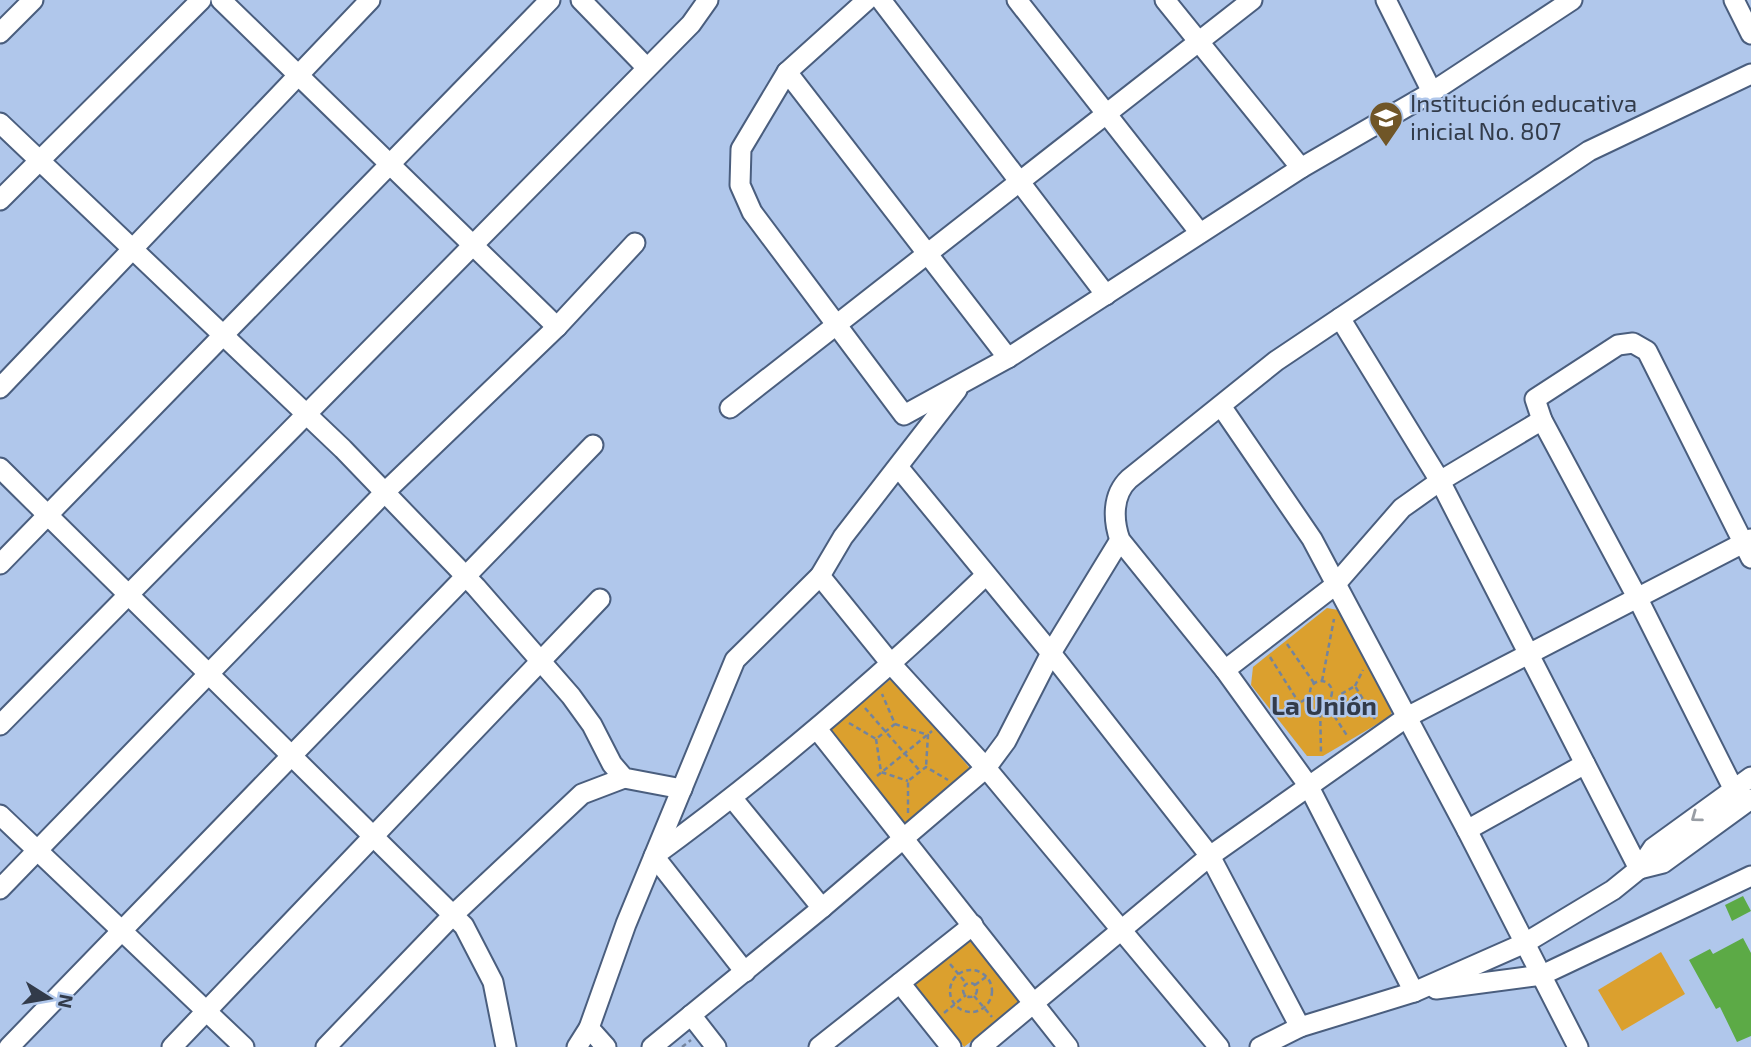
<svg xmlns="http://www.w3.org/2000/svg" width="1751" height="1047" font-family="'Exo 2',sans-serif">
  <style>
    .green { fill: #dba02e }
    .building { fill: #5caa46 }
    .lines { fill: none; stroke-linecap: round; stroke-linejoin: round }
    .minor-casing { stroke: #4a5e7e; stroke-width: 23 }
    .path { stroke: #73849e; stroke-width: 2.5; stroke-dasharray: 5 3.5; stroke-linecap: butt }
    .minor { stroke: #fff; stroke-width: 19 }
    .oneway { stroke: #989da4 }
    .labels { text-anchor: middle; stroke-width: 5; stroke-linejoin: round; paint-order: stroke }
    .poi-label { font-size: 24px; fill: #323b4a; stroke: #b0c7eb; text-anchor: start }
    .neighbourhood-label { font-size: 26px; font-weight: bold; fill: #323b4a; stroke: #b0c7eb }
  </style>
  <rect width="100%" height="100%" fill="#b0c7eb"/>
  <!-- green -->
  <g class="green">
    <path d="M 1327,608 L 1338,610 L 1393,700 L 1391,716 L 1323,756 L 1307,756 L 1251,685 L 1253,667 Z"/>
    <path d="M 893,677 L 973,772 L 908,827 L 829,731 Z"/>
    <path d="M 972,935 L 1023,1001 L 964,1047 L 913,982 Z"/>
    <path d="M 1661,952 L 1685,994 L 1622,1031 L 1598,990 Z"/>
  </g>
  <!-- building -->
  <g class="building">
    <path d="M 1743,896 L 1751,911 L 1732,921 L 1725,905 Z"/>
    <path d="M 1743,938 L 1751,953 L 1751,1036 L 1737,1042 L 1720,1007 L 1716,1009 L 1689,960 L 1710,949 L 1713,954 Z"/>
  </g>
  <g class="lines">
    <!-- minor casing -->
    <g class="minor-casing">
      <g id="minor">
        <path d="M 221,0 L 557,327"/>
        <path d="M 581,0 L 647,68"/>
        <path d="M 867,0 L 787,72 L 741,149 L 740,185 L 752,212 L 904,415 L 1008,358 L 1301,168 L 1432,92 L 1572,0"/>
        <path d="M 881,0 L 1106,295"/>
        <path d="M 1017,0 L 1200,233"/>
        <path d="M 1165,0 L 1301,168"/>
        <path d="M 1386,0 L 1432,92"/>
        <path d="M 1734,0 L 1751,34"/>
        <path d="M 0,33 L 33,0"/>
        <path d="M 787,72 L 1008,358"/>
        <path d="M 0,123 L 343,449 L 476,587 L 571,696 L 592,725 L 612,764 L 624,778 L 682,789"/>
        <path d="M 0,200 L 201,0"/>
        <path d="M 1340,318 L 1440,481 L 1639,869"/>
        <path d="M 0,388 L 370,0"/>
        <path d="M 1221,406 L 1312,539 L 1467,830 L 1578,1047"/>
        <path d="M 730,408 L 1252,0"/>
        <path d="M 0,468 L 464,926 L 493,982 L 506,1047"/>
        <path d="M 899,468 L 1051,653 L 1210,856 L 1300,1027"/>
        <path d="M 0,564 L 550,0"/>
        <path d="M 820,576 L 892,665 L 986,768 L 1219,1047"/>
        <path d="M 1225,670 L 1334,586 L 1402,508 L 1440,481 L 1542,420"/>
        <path d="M 0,725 L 691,24 L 708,0"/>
        <path d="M 817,729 L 1068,1047"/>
        <path d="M 1734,790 L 1637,597 L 1542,420 L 1535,399 L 1618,345 L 1633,343 L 1647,351 L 1751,558"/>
        <path d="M 733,799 L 822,908"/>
        <path d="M 0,815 L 244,1047"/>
        <path d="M 1467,830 L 1585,764"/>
        <path d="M 1639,869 L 1663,863 L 1751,799"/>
        <path d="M 0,889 L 385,492 L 557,327 L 635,243"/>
        <path d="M 745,972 L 654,856 C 772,770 881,676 986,575"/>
        <path d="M 900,983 L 951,1047"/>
        <path d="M 1436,989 L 1542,975 L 1751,876"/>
        <path d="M 1414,992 L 1308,785 L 1225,670 L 1120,540 C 1113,520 1112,495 1129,479 L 1276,361 L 1589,151 L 1751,74"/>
        <path d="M 691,1015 L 716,1047"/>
        <path d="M 589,1028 L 606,1047"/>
        <path d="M 9,1047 L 593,445"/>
        <path d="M 172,1047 L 600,599"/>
        <path d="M 326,1047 L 453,915 L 582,794 L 624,778"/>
        <path d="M 577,1047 L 589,1028 L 626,924 L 735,660 L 820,576 L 843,537 L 957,390"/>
        <path d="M 652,1047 L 822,908 L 986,768 L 1006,741 L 1051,653 L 1120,540"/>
        <path d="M 819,1047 L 973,925"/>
        <path d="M 981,1047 L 1210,856 L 1407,717 L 1751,539"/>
        <path d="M 1260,1047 L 1300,1027 L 1414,992 L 1525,943 L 1613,890 L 1639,869 L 1653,848 L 1751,777"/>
      </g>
    </g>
    <!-- path -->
    <g class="path">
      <path d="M 1287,644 L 1314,683"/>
      <path d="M 1270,657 L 1299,703"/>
      <circle cx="1321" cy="692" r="11"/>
      <path d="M 1322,681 L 1334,619"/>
      <path d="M 1355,686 L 1363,670"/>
      <path d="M 1364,701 L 1350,709 L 1341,694 L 1355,686 L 1375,719"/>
      <path d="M 1325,702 L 1348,737"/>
      <path d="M 1320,704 L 1321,753"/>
      <path d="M 865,708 L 920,771"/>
      <path d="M 1279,715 L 1311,696"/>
      <path d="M 849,723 L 876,739 L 895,724 L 882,694"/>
      <path d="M 895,724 L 928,735 L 926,767"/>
      <path d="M 876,739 L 881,772 L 908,781"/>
      <path d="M 877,776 L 932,731"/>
      <path d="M 908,813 L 908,781 L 926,767 L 948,780"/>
      <path d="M 950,964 L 966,983"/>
      <circle cx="971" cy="991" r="21"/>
      <circle cx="970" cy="990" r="7"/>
      <path d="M 975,985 L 986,977"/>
      <path d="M 974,996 L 992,1017"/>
      <path d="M 944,1013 L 966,995"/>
      <path d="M 682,1047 L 691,1040"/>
    </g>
    <!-- minor -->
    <use href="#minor" class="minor"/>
  </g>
  <!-- one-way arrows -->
  <defs><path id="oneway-chevron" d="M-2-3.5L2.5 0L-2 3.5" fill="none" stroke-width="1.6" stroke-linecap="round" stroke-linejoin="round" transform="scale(1.75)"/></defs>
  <use class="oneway" href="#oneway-chevron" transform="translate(1696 817) rotate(144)"/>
  <!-- icons -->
  <defs>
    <g id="school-pin" transform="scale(1.75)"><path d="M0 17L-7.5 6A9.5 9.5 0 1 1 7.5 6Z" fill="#705628" stroke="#b0c7eb"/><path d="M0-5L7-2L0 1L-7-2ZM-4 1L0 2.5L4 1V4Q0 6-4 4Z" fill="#fff"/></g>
  </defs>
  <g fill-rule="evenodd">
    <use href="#school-pin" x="1386" y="118"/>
  </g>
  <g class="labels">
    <!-- poi labels -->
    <g class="poi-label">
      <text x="1410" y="112">Institución educativa<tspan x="1410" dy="28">inicial No. 807</tspan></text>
    </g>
    <!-- neighbourhood labels -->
    <g class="neighbourhood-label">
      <text x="1324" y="715">La Unión</text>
    </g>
  </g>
  <!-- north arrow -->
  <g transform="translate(49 998) rotate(101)" stroke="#b0c7eb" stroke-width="5" paint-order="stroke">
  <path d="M0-5L12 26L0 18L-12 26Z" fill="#323b4a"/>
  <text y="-10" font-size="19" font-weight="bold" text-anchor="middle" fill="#323b4a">N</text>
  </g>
</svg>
